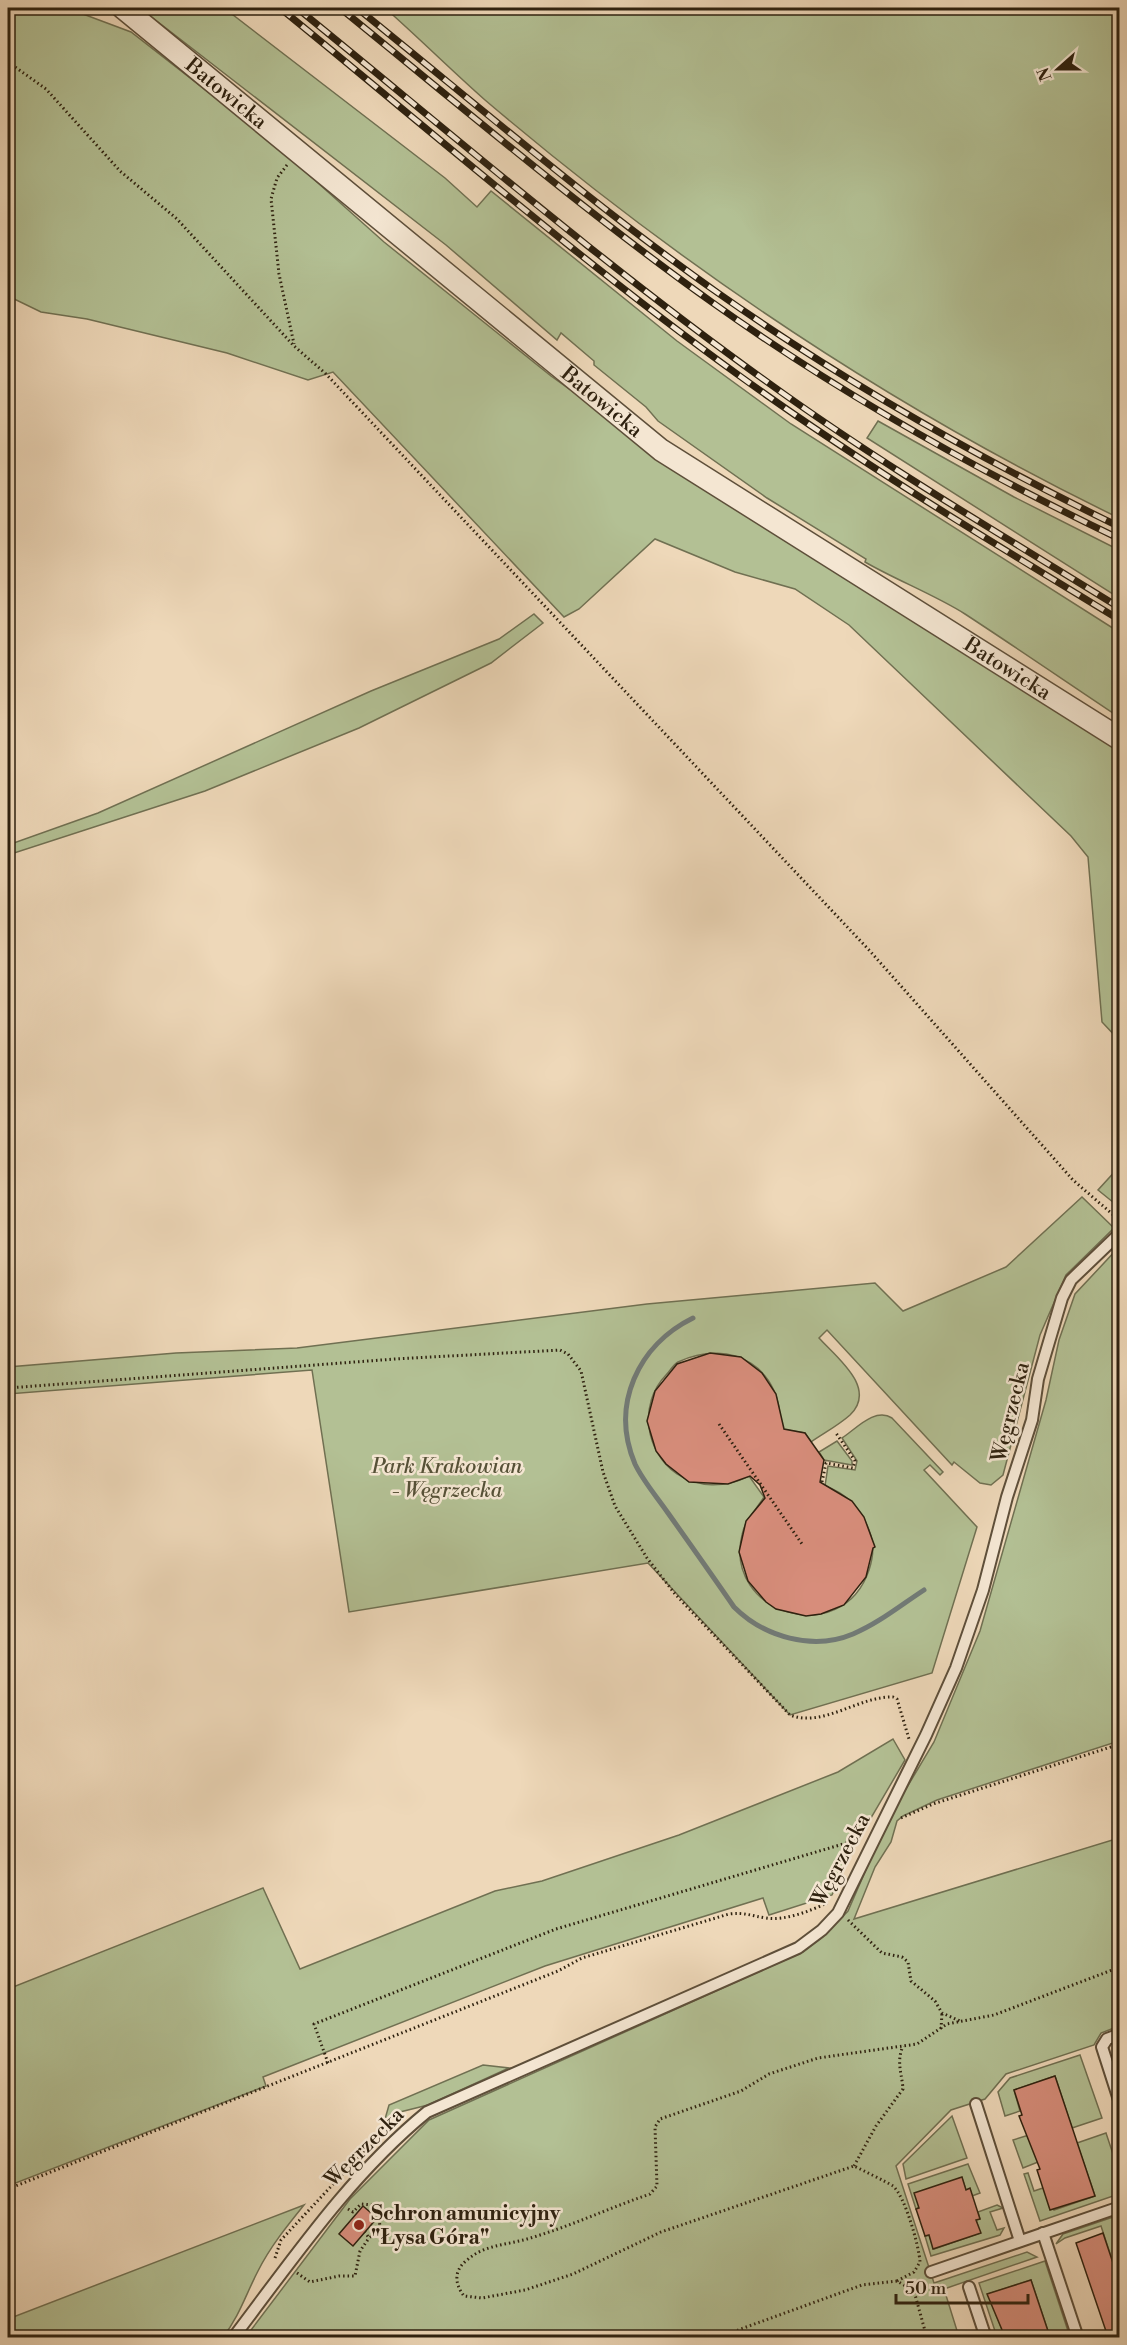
<svg xmlns="http://www.w3.org/2000/svg" width="1127" height="2345" font-family="'Libre Bodoni',serif">
  <style>
    .green { fill: #b3c094; stroke: #707052; stroke-width: 1.5 }
    .lines { fill: none; stroke-linecap: round; stroke-linejoin: round }
    .stream { stroke: #727a76; stroke-width: 5 }
    .building { fill: #d78d7b; stroke: #2e210f; stroke-width: 1.5 }
    .lane-casing { stroke: #5e4f3a; stroke-width: 14 }
    .street-casing { stroke: #5e4f3a; stroke-width: 24 }
    .path { stroke: #2e210f; stroke-width: 3; stroke-dasharray: 1.5 3; stroke-linecap: butt }
    .lane { stroke: #f4e6d2; stroke-width: 10 }
    .street { stroke: #f4e6d2; stroke-width: 21 }
    .rail-casing { stroke: #2e210f; stroke-width: 7 }
    .rail { stroke: #f4e6d2; stroke-width: 4.5; stroke-dasharray: 14; stroke-linecap: butt }
    .poi-dot { fill: #8f2418; stroke: #f4e6d2; stroke-width: 2 }
    .labels { text-anchor: middle; stroke-width: 5; stroke-linejoin: round; paint-order: stroke }
    .street-label { font-size: 21px; fill: #2e210f; stroke: #f4e6d2 }
    .park-label { font-size: 21px; font-style: italic; fill: #565137; stroke: #f4e6d2 }
    .poi-label { font-size: 21px; font-weight: bold; fill: #2e210f; stroke: #f4e6d2; text-anchor: start }
  </style>
  <rect width="100%" height="100%" fill="#eed8b9"/>
  <filter id="stains"><feTurbulence type="fractalNoise" baseFrequency=".00333" numOctaves="4"/><feColorMatrix values="0 0 0 0 .2 0 0 0 0 .09 0 0 0 0 .02 0 0 0 .5 -.17"/></filter>
  <radialGradient id="worn" r=".72"><stop offset=".6" stop-color="#630" stop-opacity="0"/><stop offset="1" stop-color="#630" stop-opacity=".3"/></radialGradient>
  <!-- green -->
  <g class="green">
    <path d="M 8,8 L 67,8 L 131,32 L 271,141 L 384,242 L 551,376 L 714,493 L 1119,751 L 1119,1040 L 1102,1022 L 1088,857 L 1071,836 L 849,625 L 795,589 L 735,572 L 655,539 L 579,609 L 564,617 L 333,372 L 308,380 L 227,353 L 87,319 L 41,312 L 8,296 Z"/>
    <path d="M 140,8 L 224,8 L 445,178 L 477,207 L 491,191 L 677,341 L 791,424 L 1119,632 L 1119,717 C 1068,683 1017,648 965,614 C 935,595 896,580 865,562 L 866,559 L 767,498 L 658,421 L 646,407 L 594,365 L 594,361 L 561,333 L 557,340 L 446,245 Z"/>
    <path d="M 385,8 L 1119,8 L 1119,518 C 890,407 679,265 485,100 C 451,70 419,38 385,8 Z"/>
    <path d="M 878,421 L 1014,497 L 1119,550 L 1119,598 L 867,438 Z"/>
    <path d="M 534,614 L 543,623 L 491,663 L 359,728 L 205,791 L 8,855 L 8,845 L 98,813 L 371,691 L 499,639 Z"/>
    <path d="M 1119,1167 L 1119,1207 L 1098,1190 Z"/>
    <path d="M 1082,1197 L 1114,1228 L 1066,1275 L 1040,1335 L 1003,1475 L 991,1485 L 980,1483 L 954,1462 L 952,1465 L 827,1330 L 819,1338 C 836,1357 878,1388 850,1415 C 839,1425 824,1433 811,1442 L 805,1433 L 780,1429 C 784,1368 732,1337 678,1362 C 673,1365 670,1371 666,1375 C 638,1404 645,1452 677,1474 C 698,1488 725,1488 749,1476 L 764,1497 C 757,1509 745,1519 742,1535 C 723,1614 842,1650 869,1570 C 873,1558 874,1546 871,1536 C 863,1510 848,1494 825,1486 L 828,1466 L 855,1470 L 857,1461 L 842,1438 C 856,1429 875,1407 892,1418 L 943,1472 L 940,1475 L 930,1465 L 924,1470 L 977,1527 L 932,1673 L 790,1715 L 648,1563 L 349,1612 L 312,1370 L 8,1394 L 8,1367 L 176,1353 L 297,1348 L 647,1304 L 875,1283 L 903,1311 L 1006,1267 Z"/>
    <path d="M 1119,1247 L 1119,1741 L 937,1800 L 903,1816 L 897,1821 L 891,1842 L 875,1867 L 854,1919 L 1119,1838 L 1119,2026 L 1101,2033 L 1094,2045 L 1006,2074 L 985,2099 L 951,2110 L 896,2166 L 934,2283 L 1027,2252 L 1037,2257 L 944,2289 L 959,2337 L 245,2338 L 350,2199 L 429,2120 L 803,1952 L 823,1937 L 848,1911 L 888,1819 L 934,1742 L 980,1631 L 1046,1400 L 1059,1340 L 1075,1294 Z"/>
    <path d="M 837,1441 L 852,1461 L 852,1465 L 824,1460 L 819,1452 Z"/>
    <path d="M 893,1739 L 905,1760 L 855,1845 L 832,1895 L 769,1915 L 763,1898 L 545,1966 L 263,2077 L 266,2086 L 8,2186 L 8,1989 L 263,1888 L 300,1969 L 495,1891 L 542,1881 L 679,1835 L 838,1772 Z"/>
    <path d="M 1080,2055 L 1102,2118 L 1072,2128 L 1055,2076 L 1014,2090 L 1020,2111 L 1005,2116 L 998,2092 L 1010,2078 Z"/>
    <path d="M 483,2065 L 509,2068 L 428,2105 L 400,2112 L 385,2119 L 389,2105 Z"/>
    <path d="M 952,2116 L 967,2158 L 906,2179 L 903,2164 Z"/>
    <path d="M 1106,2133 L 1119,2172 L 1119,2194 L 1040,2221 L 1024,2174 L 1028,2173 L 1034,2191 L 1046,2187 L 1054,2210 L 1095,2196 L 1077,2143 Z"/>
    <path d="M 1029,2135 L 1038,2162 L 1023,2168 L 1013,2140 Z"/>
    <path d="M 968,2164 L 980,2193 L 972,2196 L 970,2189 L 966,2190 L 962,2178 L 916,2209 L 908,2184 Z"/>
    <path d="M 304,2205 C 287,2226 270,2247 258,2271 C 246,2294 239,2317 223,2337 L 8,2337 L 8,2319 Z"/>
    <path d="M 997,2205 L 1003,2208 L 990,2212 L 997,2230 L 1004,2228 L 1000,2235 L 931,2256 L 925,2236 L 929,2235 L 934,2249 L 980,2233 L 976,2220 L 980,2219 L 978,2212 Z"/>
    <path d="M 1119,2215 L 1119,2281 L 1101,2226 L 1065,2238 L 1056,2244 L 1063,2234 Z"/>
    <path d="M 1045,2261 L 1070,2337 L 1050,2337 L 1031,2280 L 988,2294 L 1005,2337 L 997,2337 L 979,2283 Z"/>
  </g>
  <g class="lines">
    <!-- stream -->
    <path class="stream" d="M 693,1318 C 638,1345 610,1405 635,1464 C 643,1481 657,1497 668,1513 C 690,1544 712,1575 734,1607 C 764,1637 813,1651 853,1634 C 879,1623 901,1605 924,1590"/>
  </g>
  <!-- building -->
  <g class="building">
    <path d="M 710,1353 L 741,1357 L 762,1373 L 776,1394 L 784,1429 L 805,1433 L 824,1460 L 820,1482 L 852,1501 L 864,1517 L 875,1547 L 873,1548 L 866,1577 L 844,1605 L 821,1614 L 806,1616 L 776,1609 L 766,1602 L 748,1581 L 739,1552 L 746,1521 L 765,1498 L 760,1485 L 750,1476 L 728,1484 L 689,1482 L 666,1464 L 656,1451 L 647,1421 L 655,1391 L 677,1364 Z"/>
    <path d="M 1055,2076 L 1095,2196 L 1050,2210 L 1037,2170 L 1040,2169 L 1019,2116 L 1022,2115 L 1014,2090 Z"/>
    <path d="M 962,2177 L 966,2190 L 970,2188 L 980,2219 L 976,2220 L 981,2233 L 933,2249 L 929,2235 L 925,2236 L 916,2209 L 919,2208 L 914,2193 Z"/>
    <path d="M 363,2206 L 377,2218 L 353,2246 L 339,2234 Z"/>
    <path d="M 1103,2233 L 1119,2281 L 1119,2337 L 1108,2337 L 1076,2243 Z"/>
    <path d="M 1031,2280 L 1050,2337 L 1005,2337 L 987,2294 Z"/>
  </g>
  <g class="lines">
    <!-- lane casing -->
    <g class="lane-casing">
      <g id="lane">
        <path d="M 1120,2034 L 1107,2039 L 1102,2047 L 1120,2103"/>
        <path d="M 976,2104 L 1020,2241"/>
        <path d="M 1043,2233 L 1078,2338"/>
        <path d="M 931,2272 L 1120,2207"/>
        <path d="M 969,2287 L 986,2338"/>
        <path d="M 233,2338 C 293,2259 350,2175 427,2112 L 798,1948 L 822,1930 L 838,1913 L 926,1735 L 956,1668 L 983,1590 L 1007,1497 L 1032,1420 L 1038,1379 L 1062,1298 L 1071,1280 L 1120,1233"/>
      </g>
    </g>
    <!-- street casing -->
    <g class="street-casing">
      <g id="street">
        <path id="s1" d="M 123,8 L 661,450 L 1120,739"/>
      </g>
    </g>
    <!-- path -->
    <g class="path">
      <path d="M 8,62 L 46,89 L 120,171 L 177,219 L 294,346 L 325,373 L 869,950 L 1073,1180 L 1118,1219"/>
      <path d="M 287,165 L 277,178 L 271,199 L 279,274 L 294,344"/>
      <path d="M 8,1388 L 395,1359 L 560,1350 L 568,1354 L 581,1371 L 603,1472 L 615,1506 L 647,1558 L 675,1594 L 790,1715 C 823,1728 859,1696 893,1697 L 897,1699 L 909,1739"/>
      <path d="M 719,1424 L 802,1544"/>
      <path d="M 822,1482 L 826,1463 L 853,1468 L 855,1461 L 836,1433"/>
      <path d="M 901,1818 L 933,1804 L 1120,1744"/>
      <path d="M 848,1920 L 882,1953 L 902,1957 L 908,1962 L 911,1981 L 935,2001 L 942,2013 L 960,2021"/>
      <path d="M 941,2029 L 942,2013"/>
      <path d="M 328,2063 L 314,2024 L 556,1929 L 860,1839"/>
      <path d="M 854,2166 L 876,2126 L 903,2089 C 902,2074 896,2062 903,2046"/>
      <path d="M 8,2189 L 558,1971 L 582,1958 L 729,1914 C 744,1912 752,1916 766,1918 C 785,1921 810,1911 827,1903"/>
      <path d="M 348,2209 L 353,2212 L 361,2204 L 373,2205 L 379,2212 L 380,2230 L 369,2238 L 365,2232"/>
      <path d="M 275,2258 L 281,2240 L 380,2134"/>
      <path d="M 297,2273 L 310,2282 L 339,2276 L 355,2276 L 360,2251 L 369,2238"/>
      <path d="M 897,2281 L 914,2272 L 920,2262 C 919,2246 905,2196 893,2186 C 885,2181 864,2171 854,2166 L 661,2232 L 573,2274 L 525,2290 L 482,2298 L 464,2296 C 455,2284 453,2271 467,2260 C 484,2245 506,2245 527,2239 C 569,2227 609,2208 650,2194 L 657,2186 L 655,2127 L 660,2119 L 741,2091 L 769,2074 L 818,2058 L 917,2044 L 947,2024 L 994,2015 L 1120,1967"/>
      <path d="M 716,2338 L 862,2285 L 897,2281 L 914,2291 L 927,2338"/>
    </g>
    <!-- lane -->
    <use href="#lane" class="lane"/>
    <!-- street -->
    <use href="#street" class="street"/>
    <!-- rail casing -->
    <g class="rail-casing">
      <g id="rail">
        <path d="M 280,8 C 431,131 579,260 737,374 C 860,463 990,541 1120,620"/>
        <path d="M 297,8 C 453,135 606,267 770,384 C 882,465 1002,535 1120,608"/>
        <path d="M 340,8 C 463,108 584,211 713,303 C 841,394 978,471 1120,539"/>
        <path d="M 357,8 C 476,104 593,205 718,293 C 846,383 980,459 1120,527"/>
      </g>
    </g>
    <!-- rail -->
    <use href="#rail" class="rail"/>
  </g>
  <!-- markers -->
  <circle class="poi-dot" cx="359" cy="2225" r="6"/>
  <g class="labels">
    <!-- street labels -->
    <g class="street-label">
      <text dy="7" stroke="none"><textPath href="#s1" startOffset="134">Batowicka</textPath></text>
      <text dy="7" stroke="none"><textPath href="#s1" startOffset="620">Batowicka</textPath></text>
      <text dy="7" stroke="none"><textPath href="#s1" startOffset="1106">Batowicka</textPath></text>
      <text transform="translate(1010 1412) rotate(-76)" y="7">Węgrzecka</text>
      <text transform="translate(840 1860) rotate(-62)" y="7">Węgrzecka</text>
      <text transform="translate(364 2147) rotate(-45)" y="7">Węgrzecka</text>
    </g>
    <!-- park labels -->
    <g class="park-label">
      <text x="447" y="1473">Park Krakowian<tspan x="447" dy="24">- Węgrzecka</tspan></text>
    </g>
    <!-- poi labels -->
    <g class="poi-label">
      <text x="371" y="2220">Schron amunicyjny<tspan x="371" dy="24">"Łysa Góra"</tspan></text>
    </g>
  </g>
  <!-- margin -->
  <rect width="1127" height="2345" fill="none" stroke="#eed8b9" stroke-width="30"/>
  <rect x="9" y="9" width="1109" height="2327" fill="none" stroke="#2e210f" stroke-width="3"/>
  <rect x="15" y="15" width="1097" height="2315" fill="none" stroke="#2e210f" stroke-width="1.5"/>
  <!-- north arrow -->
  <g transform="translate(1058 69) rotate(249)" stroke="#f4e6d2" stroke-width="4.5" paint-order="stroke">
  <path d="M0-4.5L10 22L0 15L-10 22Z" fill="#2e210f"/>
  <text y="-9" font-size="16" font-weight="bold" text-anchor="middle" fill="#2e210f">N</text>
  </g>
  <!-- scale -->
  <path d="M896 2294v9h132v-9" fill="none" stroke="#2e210f" stroke-width="3"/>
  <text x="905" y="2294" font-size="18" fill="#2e210f" stroke="#f4e6d2" stroke-width="4.5" paint-order="stroke">50 m</text>
  <rect width="100%" height="100%" filter="url(#stains)"/>
  <rect width="100%" height="100%" fill="url(#worn)"/>
</svg>
